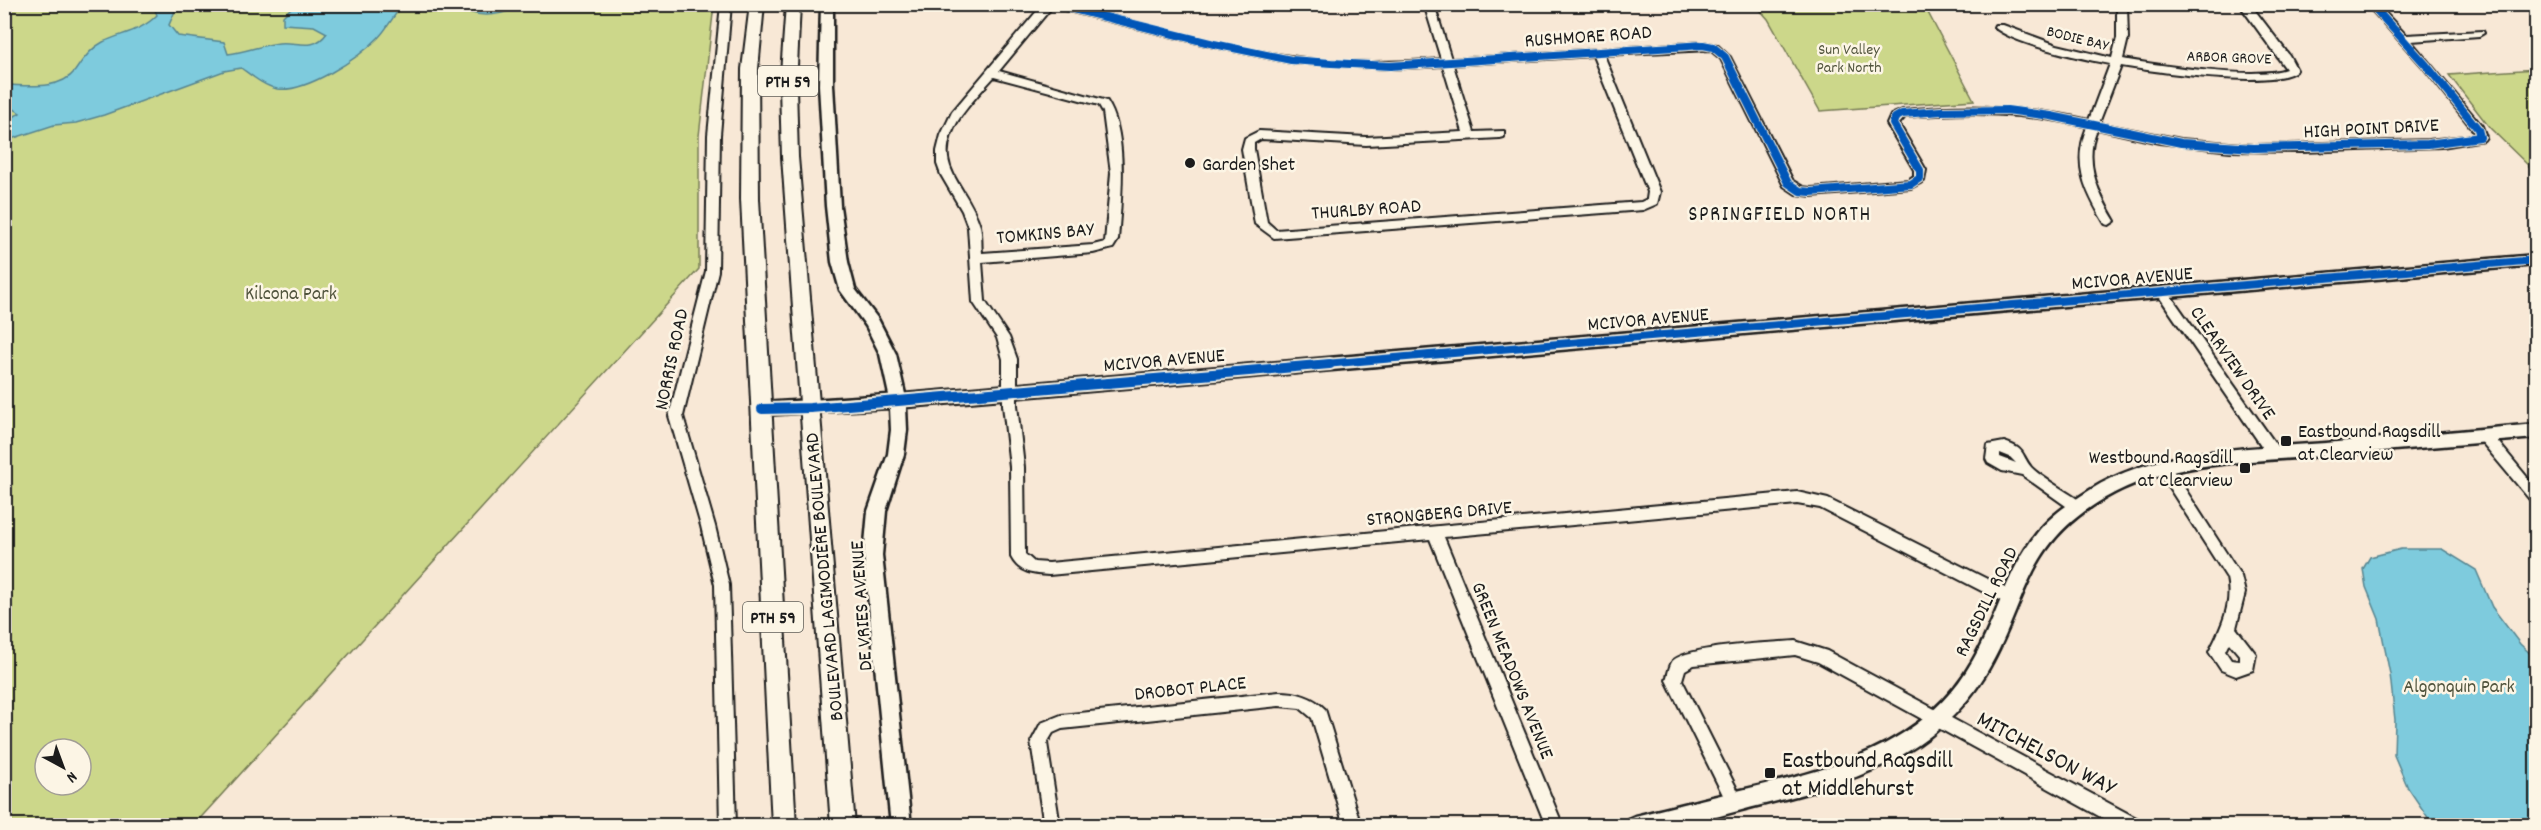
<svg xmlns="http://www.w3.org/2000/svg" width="2541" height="830" font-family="Dekko,sans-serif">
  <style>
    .green { fill: #ccd78a; stroke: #747a53; stroke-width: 1.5; fill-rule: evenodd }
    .water { fill: #7ecbdd; stroke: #578590; stroke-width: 1.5 }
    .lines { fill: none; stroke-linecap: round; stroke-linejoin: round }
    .minor-casing { stroke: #1c1c1c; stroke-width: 4 }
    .tertiary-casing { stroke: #1c1c1c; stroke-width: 5 }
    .primary-casing { stroke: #1c1c1c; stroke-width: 4 }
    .minor { fill: #fcf5e5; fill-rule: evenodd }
    .tertiary { fill: #fcf5e5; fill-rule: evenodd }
    .primary { fill: #fcf5e5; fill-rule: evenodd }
    .cycleway-far1-casing { stroke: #fcf5e5; stroke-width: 10 }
    .cycleway-casing { stroke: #fcf5e5; stroke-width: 14 }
    .cycleway-far1 { stroke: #0057b8; stroke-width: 8 }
    .cycleway { stroke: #0057b8; stroke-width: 10 }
    .poi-dot { fill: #1c1c1c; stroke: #fcf5e5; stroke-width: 2 }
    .labels { text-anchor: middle; stroke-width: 5; stroke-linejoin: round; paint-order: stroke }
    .far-street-label { font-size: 16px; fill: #1c1c1c; stroke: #fcf5e5 }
    .far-park-label { font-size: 16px; fill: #51543d; stroke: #fcf5e5 }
    .shield { fill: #fcf5e5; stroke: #5f5d58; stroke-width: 1.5 }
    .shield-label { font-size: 18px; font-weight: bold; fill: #1c1c1c }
    .street-label { font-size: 20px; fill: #1c1c1c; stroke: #fcf5e5 }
    .poi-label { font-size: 20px; fill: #1c1c1c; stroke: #fcf5e5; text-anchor: start }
    .park-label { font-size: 20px; fill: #51543d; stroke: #fcf5e5 }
    .neighbourhood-label { font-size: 21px; letter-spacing: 1.5px; fill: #1c1c1c; stroke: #fcf5e5 }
    .near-street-label { font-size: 24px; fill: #1c1c1c; stroke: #fcf5e5 }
    .near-poi-label { font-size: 24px; fill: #1c1c1c; stroke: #fcf5e5; text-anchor: start }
  </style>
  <rect width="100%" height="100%" fill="#f8e8d6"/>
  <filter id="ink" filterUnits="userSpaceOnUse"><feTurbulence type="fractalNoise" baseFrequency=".0167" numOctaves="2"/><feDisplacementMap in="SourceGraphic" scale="12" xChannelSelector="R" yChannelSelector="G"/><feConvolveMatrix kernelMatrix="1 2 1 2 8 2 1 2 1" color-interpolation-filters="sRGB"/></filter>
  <g filter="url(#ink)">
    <!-- green -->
    <g class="green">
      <path d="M 5,5 L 714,5 L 699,136 L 699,269 L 194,825 L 5,826 ZM 45,749 L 81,749 L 81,785 L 45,785 Z"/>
      <path d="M 1760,5 L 1924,5 L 1974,100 L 1820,111 L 1768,19 L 1760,10 Z"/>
      <path d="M 2536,69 L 2536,173 L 2490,128 L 2449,75 Z"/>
    </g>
    <!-- water -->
    <g class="water">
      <path d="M 153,5 L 187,5 L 175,11 L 169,25 L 178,36 L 224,42 L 228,54 C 246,52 262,45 279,43 C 297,41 314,52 327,33 L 314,26 L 283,24 L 283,16 L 294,5 L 403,5 C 394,14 388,28 378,38 C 359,58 306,93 277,89 C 264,86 252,76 241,68 L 224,71 L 104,115 L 76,123 L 54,125 L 5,141 L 5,122 L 20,113 L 14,109 L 5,108 L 5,85 C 26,85 59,91 75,71 C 82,60 91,48 103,42 C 122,33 142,31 157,15 Z"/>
      <path d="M 455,5 L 522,5 C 499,17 476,20 455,5 Z"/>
      <path d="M 2401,549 L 2442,549 L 2476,570 L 2492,607 L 2520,644 L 2536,659 L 2536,825 L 2433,825 L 2408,788 L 2394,755 L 2395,720 L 2390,674 L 2379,619 L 2366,587 L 2363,569 L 2370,557 Z"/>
    </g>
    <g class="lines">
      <!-- minor casing -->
      <g class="minor-casing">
        <g id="minor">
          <path d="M 721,4 L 731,4 L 720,135 L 718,271 L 683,416 L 715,526 L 729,585 L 736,826 L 720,826 L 715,585 L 701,526 L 669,416 L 706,271 L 708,135 Z"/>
          <path d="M 1043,4 L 1067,4 C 1141,23 1215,45 1290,56 C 1340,64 1391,63 1441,59 L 1424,4 L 1434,4 L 1451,59 L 1703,42 L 1717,45 L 1730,57 L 1793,181 L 1803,187 L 1811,188 L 1908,180 L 1914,176 L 1914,170 L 1887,124 L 1891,115 L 1902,110 C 1970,104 2022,105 2089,120 L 2110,64 C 2083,59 2013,44 1994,27 L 1995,25 L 2003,25 L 2057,45 L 2112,58 L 2117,38 L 2117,4 L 2127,4 L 2128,38 L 2123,59 C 2157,65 2256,80 2286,69 L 2239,4 L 2250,4 L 2289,55 L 2297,70 C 2276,90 2152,71 2121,66 L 2099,123 L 2181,139 L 2254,145 L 2428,140 L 2474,135 L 2473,130 L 2423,67 L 2366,4 L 2377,4 L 2406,35 L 2483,31 L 2484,33 L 2479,36 L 2411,41 L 2482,126 L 2486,137 L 2484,140 L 2442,147 L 2302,152 L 2230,151 L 2159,143 L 2097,129 C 2083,162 2098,193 2115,221 L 2109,225 L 2105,224 C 2085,191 2072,164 2087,127 C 2022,112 1971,112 1905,117 L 1899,124 L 1926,170 L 1924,181 L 1911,188 L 1811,196 L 1796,194 L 1784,186 L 1721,59 L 1710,50 L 1604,55 L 1660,192 L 1657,204 L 1643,210 L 1274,238 L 1255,224 L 1242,149 L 1245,138 L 1259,131 L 1366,137 L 1463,132 L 1443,66 L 1390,69 L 1291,63 L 1214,47 L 1052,7 L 999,71 L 1107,101 C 1129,134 1121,201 1118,240 L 1113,248 L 1093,253 L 982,262 L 985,301 L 1009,337 L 1017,359 L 1017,405 L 1024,467 L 1025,554 L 1034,562 L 1049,563 L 1797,492 L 1828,499 L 2017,594 L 2019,599 L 2017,604 L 2012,605 L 2007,604 L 1820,508 L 1797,504 L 1444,537 L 1563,826 L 1546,826 L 1430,539 L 1049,575 C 1033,574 1019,573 1011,557 L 1010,467 L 1003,405 L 1003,359 L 997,338 L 973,302 L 968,227 L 962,211 L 941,175 L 937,164 L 937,151 L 941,135 L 952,112 ZM 1593,56 L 1648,192 L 1647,199 L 1641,202 L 1276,230 L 1267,222 L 1254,149 L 1254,143 L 1261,139 L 1366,145 L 1500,138 L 1504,137 L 1504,131 L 1474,132 L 1453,65 ZM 994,77 L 1099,105 L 1103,112 L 1111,173 L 1105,242 L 1093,245 L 982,253 C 981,244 982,234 980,226 C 967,182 927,167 961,116 C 971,102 983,89 994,77 Z"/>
          <path d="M 2162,287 L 2166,289 L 2279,449 L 2281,453 L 2279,457 L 2269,457 L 2158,295 L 2156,292 Z"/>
          <path d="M 2485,431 L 2490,432 L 2536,488 L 2536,503 L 2531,501 L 2480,440 L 2478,436 L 2480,432 Z"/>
          <path d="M 2004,442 C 2026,449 2020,453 2031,467 C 2039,476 2071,494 2083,503 L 2085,507 L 2083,511 L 2078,513 L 2073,511 L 2022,475 L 2002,471 L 1988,463 L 1986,459 L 1988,445 ZM 2000,453 L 2010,457 L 2016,463 L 2000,457 Z"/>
          <path d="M 2164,462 L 2169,464 L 2241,576 L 2245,593 L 2236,628 L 2256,654 L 2253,670 L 2236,676 L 2221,670 L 2209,652 C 2221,628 2233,605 2227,578 L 2159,472 L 2157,468 L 2159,464 ZM 2229,643 L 2240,656 L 2240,661 L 2231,660 L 2225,651 Z"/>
          <path d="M 1795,641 L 1827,651 L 2140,820 L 2142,826 L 2117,826 L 1818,662 L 1795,655 L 1694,665 L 1685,670 L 1682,680 L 1743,801 L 1741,807 L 1735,809 L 1729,807 L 1666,680 C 1668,675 1669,667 1672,662 C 1684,646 1772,643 1795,641 Z"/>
          <path d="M 1279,692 C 1297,692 1312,696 1325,709 L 1361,826 L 1344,826 L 1312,718 L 1300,708 L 1279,706 L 1062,729 L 1053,733 L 1047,743 L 1060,826 L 1044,826 L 1031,742 L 1041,723 L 1061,715 Z"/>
        </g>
      </g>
      <!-- tertiary casing -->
      <g class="tertiary-casing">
        <g id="tertiary">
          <path d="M 821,4 L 833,4 L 833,85 L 840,206 L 848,262 L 855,289 L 878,319 L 896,354 L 905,394 L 2536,255 L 2536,265 L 906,407 L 907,430 L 904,454 L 886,511 L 882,555 L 911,826 L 891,826 L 864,555 L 868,511 L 888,454 L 891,430 L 890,408 L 762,415 L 756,414 L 754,409 L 756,404 L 762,403 L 889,395 L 880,354 L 866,326 L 840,290 L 832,262 L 826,206 L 819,85 Z"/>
          <path d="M 2536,424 L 2536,438 C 2465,444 2394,450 2323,456 C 2251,462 2170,460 2105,498 C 2021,547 2029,602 1985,675 C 1934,758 1851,783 1761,805 C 1735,811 1699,823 1673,826 C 1657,827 1641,826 1625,826 L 1628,819 L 1635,816 C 1669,808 1703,799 1737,791 C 1829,770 1924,748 1973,660 C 1997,619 2007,570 2037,533 C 2051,515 2071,502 2090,490 C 2159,447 2247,449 2326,443 C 2396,437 2466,430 2536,424 Z"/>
        </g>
      </g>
      <!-- primary casing -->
      <g class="primary-casing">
        <g id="primary">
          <path d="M 750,4 L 764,4 L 758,69 L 759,199 L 796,826 L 772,826 L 741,199 L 742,69 Z"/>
          <path d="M 786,4 L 800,4 L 796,87 L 798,157 L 855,826 L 831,826 L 782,157 L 780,87 Z"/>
        </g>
      </g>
      <!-- minor -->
      <use href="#minor" class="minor"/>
      <!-- tertiary -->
      <use href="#tertiary" class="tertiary"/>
      <!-- primary -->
      <use href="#primary" class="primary"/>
      <!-- cycleway-far1 casing -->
      <g class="cycleway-far1-casing">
        <g id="cycleway-far1">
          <path d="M 1053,4 L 1214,44 L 1291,60 L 1331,63 L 1390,66 L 1703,45 L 1713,47 L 1725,57 L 1788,183 L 1800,191 L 1811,192 L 1911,184 L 1920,178 L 1920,170 L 1893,124 L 1895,118 L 1902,114 L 1941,111 L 2007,110 L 2051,116 L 2181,143 L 2254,148 L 2428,144 L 2480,137 L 2478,129 L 2426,65 L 2371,4"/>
          <path d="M 1313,365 L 2536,260"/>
        </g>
      </g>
      <!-- cycleway casing -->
      <g class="cycleway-casing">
        <path id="cycleway" d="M 762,409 L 810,408 L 898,401 L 1330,364"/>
      </g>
      <!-- cycleway-far1 -->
      <use href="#cycleway-far1" class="cycleway-far1"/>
      <!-- cycleway -->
      <use href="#cycleway" class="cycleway"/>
    </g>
  </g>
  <!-- markers -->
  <g class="poi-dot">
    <circle cx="1190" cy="163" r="6"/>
    <rect x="2280" y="435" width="12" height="12" rx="3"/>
    <rect x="2239" y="462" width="12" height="12" rx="3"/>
    <rect x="1764" y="767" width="12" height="12" rx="3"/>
  </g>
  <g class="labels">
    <!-- far-street labels -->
    <g class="far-street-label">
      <text transform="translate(2078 37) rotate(14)" y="6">BODIE BAY</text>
      <text transform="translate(2229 56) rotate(2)" y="6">ARBOR GROVE</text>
    </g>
    <!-- far-park labels -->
    <g class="far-park-label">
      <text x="1849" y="54">Sun Valley<tspan x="1849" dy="18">Park North</tspan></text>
    </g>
    <!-- shield labels -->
    <g class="shield">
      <rect x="758" y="66" width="60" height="30" rx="4.5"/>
      <rect x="743" y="602" width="60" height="30" rx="4.5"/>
    </g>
    <g class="shield-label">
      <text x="788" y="87">PTH 59</text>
      <text x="773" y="623">PTH 59</text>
    </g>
    <!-- street labels -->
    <g class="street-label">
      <text transform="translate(1588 35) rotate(-4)" y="7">RUSHMORE ROAD</text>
      <text transform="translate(2371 127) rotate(-3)" y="7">HIGH POINT DRIVE</text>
      <text transform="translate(1366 208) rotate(-4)" y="7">THURLBY ROAD</text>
      <text transform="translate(1045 232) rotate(-5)" y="7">TOMKINS BAY</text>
      <text transform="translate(2132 277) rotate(-5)" y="7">MCIVOR AVENUE</text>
      <text transform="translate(1648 318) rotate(-5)" y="7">MCIVOR AVENUE</text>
      <text transform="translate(670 359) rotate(-78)" y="7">NORRIS ROAD</text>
      <text transform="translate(1164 359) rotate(-5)" y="7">MCIVOR AVENUE</text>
      <text transform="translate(2234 362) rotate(55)" y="7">CLEARVIEW DRIVE</text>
      <text transform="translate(1439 512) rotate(-5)" y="7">STRONGBERG DRIVE</text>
      <text transform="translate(823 577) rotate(-95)" y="7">BOULEVARD LAGIMODIÈRE BOULEVARD</text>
      <text transform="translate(1985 601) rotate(-64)" y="7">RAGSDILL ROAD</text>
      <text transform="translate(860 606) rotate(-94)" y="7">DE VRIES AVENUE</text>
      <text transform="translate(1514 670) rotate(68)" y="7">GREEN MEADOWS AVENUE</text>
      <text transform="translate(1190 687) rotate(-6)" y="7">DROBOT PLACE</text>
    </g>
    <!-- poi labels -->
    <g class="poi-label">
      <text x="1202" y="170">Garden Shet</text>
      <text x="2298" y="437">Eastbound Ragsdill<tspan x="2298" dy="23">at Clearview</tspan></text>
      <text x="2233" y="463" text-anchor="end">Westbound Ragsdill<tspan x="2233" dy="23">at Clearview</tspan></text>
    </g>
    <!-- park labels -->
    <g class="park-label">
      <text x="291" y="299">Kilcona Park</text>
      <text x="2459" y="692">Algonquin Park</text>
    </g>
    <!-- neighbourhood labels -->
    <g class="neighbourhood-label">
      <text x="1780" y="220">SPRINGFIELD NORTH</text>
    </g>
    <!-- near-street labels -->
    <g class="near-street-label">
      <text transform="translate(2047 752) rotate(28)" y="8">MITCHELSON WAY</text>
    </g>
    <!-- near-poi labels -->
    <g class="near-poi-label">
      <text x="1782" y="767">Eastbound Ragsdill<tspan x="1782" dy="28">at Middlehurst</tspan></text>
    </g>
  </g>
  <!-- margin -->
  <rect width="2541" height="830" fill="none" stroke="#fcf5e5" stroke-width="24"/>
  <rect x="12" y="12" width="2517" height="806" fill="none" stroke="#1c1c1c" stroke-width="2" filter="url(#ink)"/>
  <!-- north arrow -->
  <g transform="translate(63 767) rotate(139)"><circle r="28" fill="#fcf5e5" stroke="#a29e95" stroke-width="1.5"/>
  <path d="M0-4.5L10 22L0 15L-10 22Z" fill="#1c1c1c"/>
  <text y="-9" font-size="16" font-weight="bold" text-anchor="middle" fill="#1c1c1c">N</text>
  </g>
</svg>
